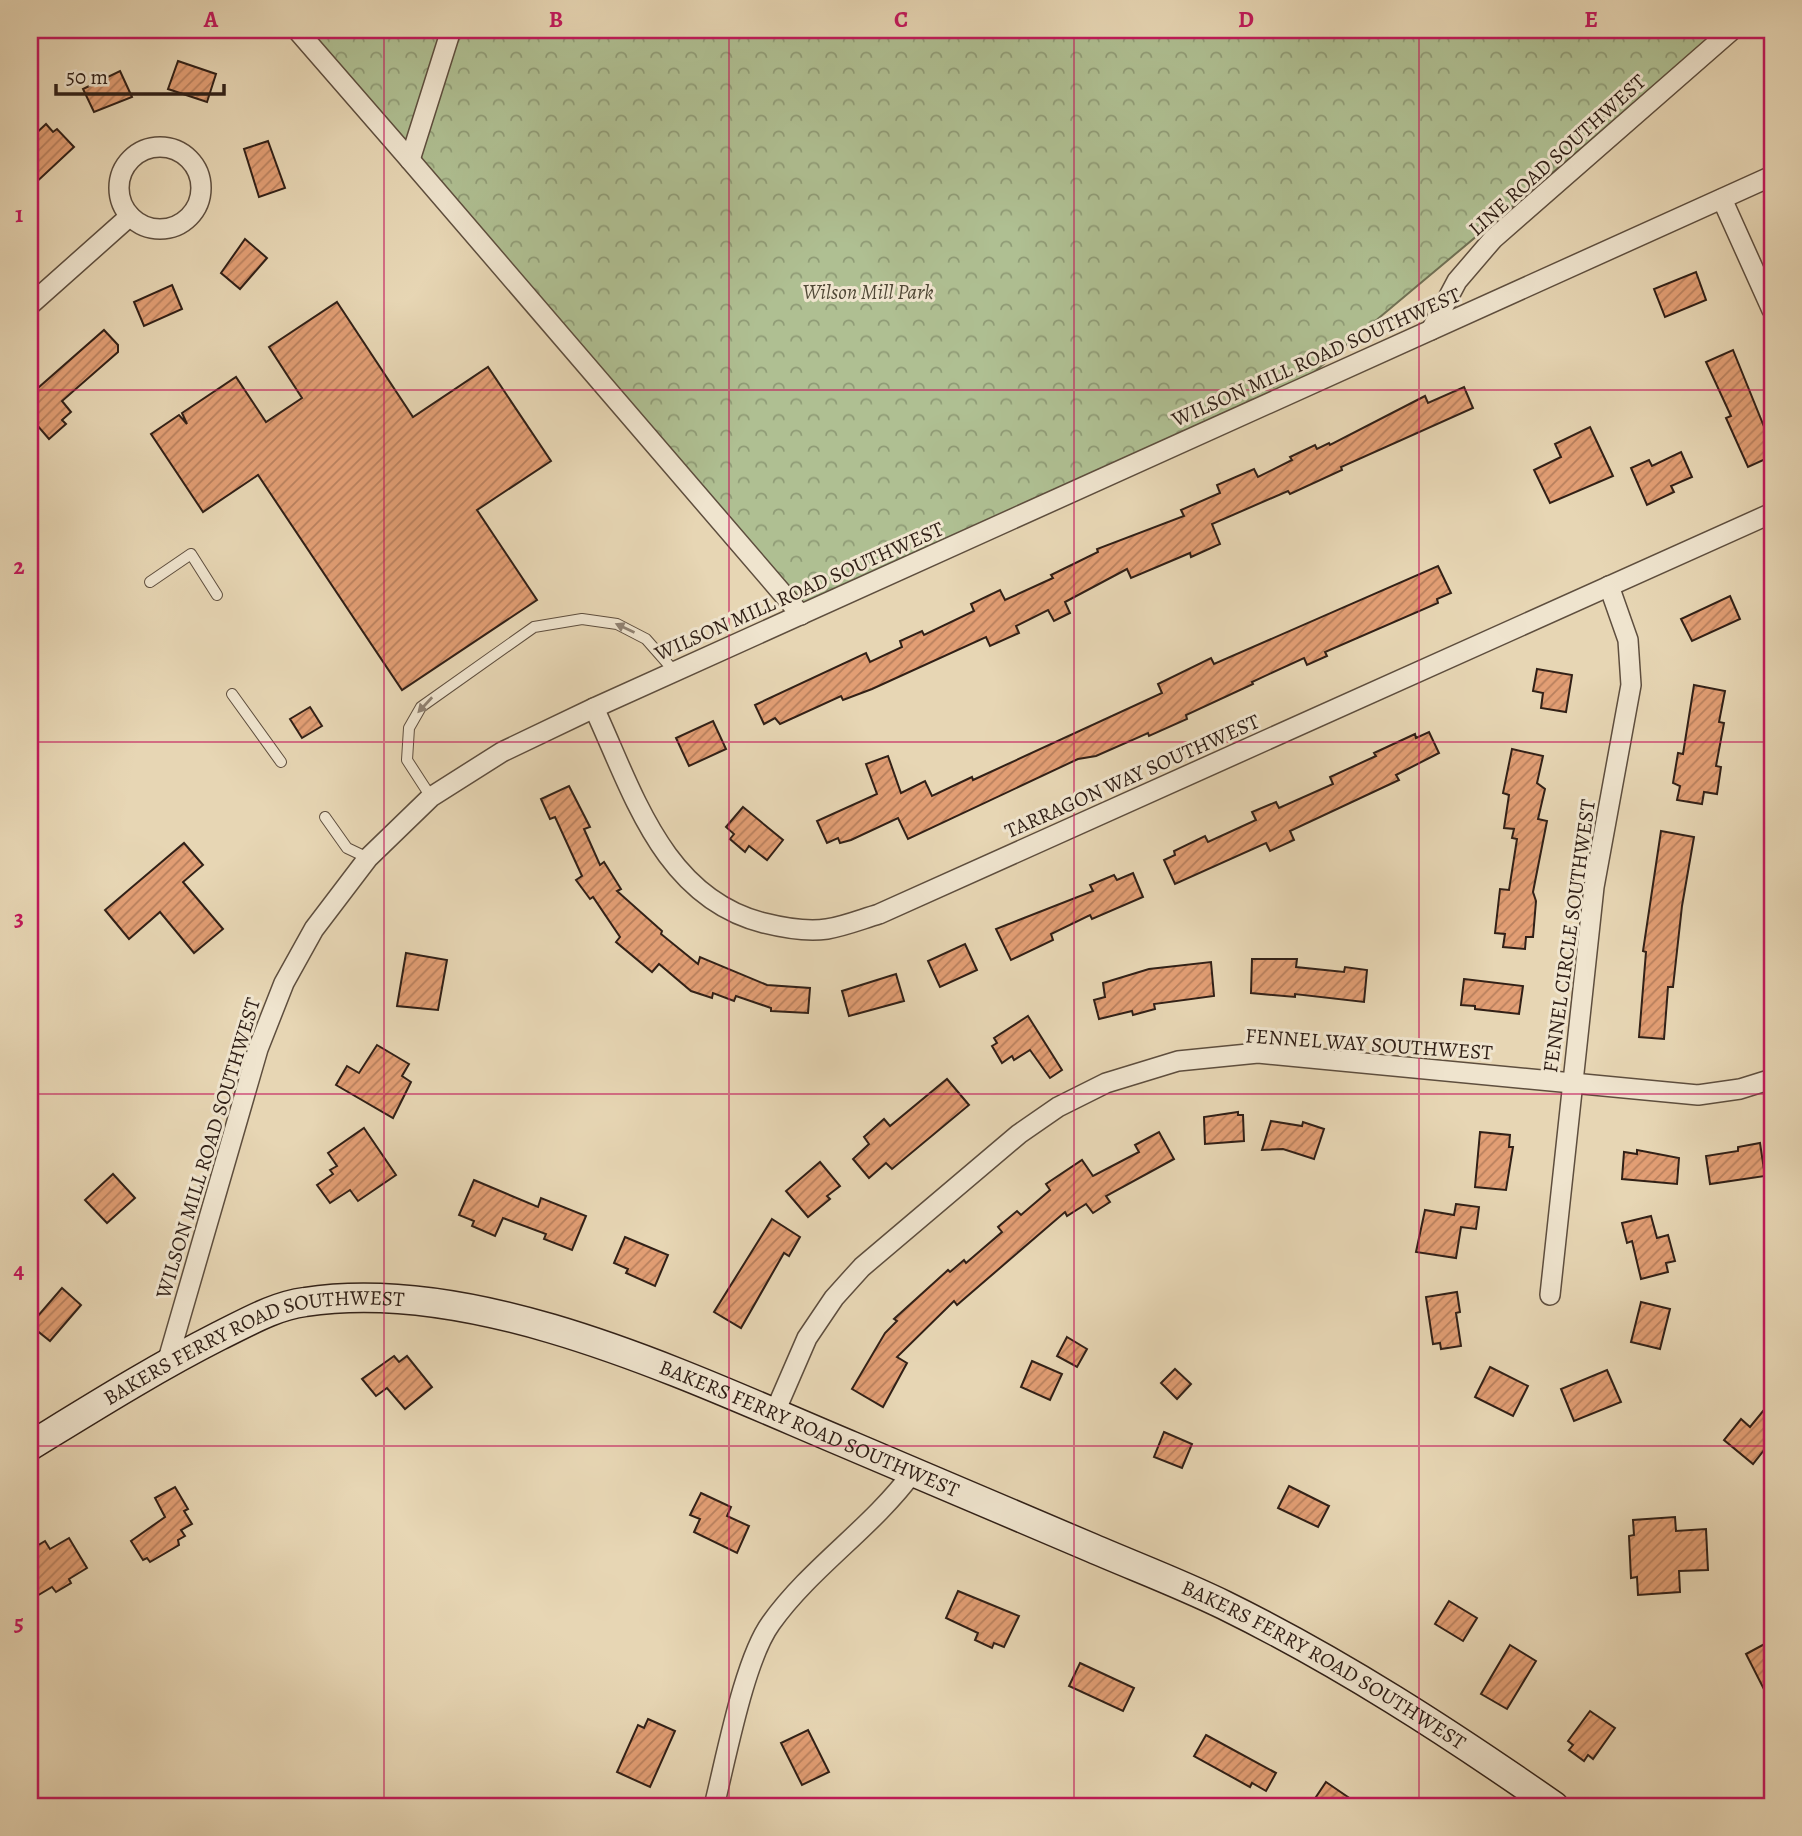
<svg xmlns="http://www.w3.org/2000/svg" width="1802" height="1836" font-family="Alegreya,serif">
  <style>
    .forest { fill: url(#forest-crowns); stroke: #707054; stroke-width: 2 }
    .building { fill: url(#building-hatch); stroke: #312017; stroke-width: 2 }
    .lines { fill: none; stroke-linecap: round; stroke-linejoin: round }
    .lane-casing { stroke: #5e4e3e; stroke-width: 12 }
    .street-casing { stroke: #5e4e3e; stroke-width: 22 }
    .secondary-casing { stroke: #312017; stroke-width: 31 }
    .lane { stroke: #efe4ce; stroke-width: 10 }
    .street { stroke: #efe4ce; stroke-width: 19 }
    .secondary { stroke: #efe4ce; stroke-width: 28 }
    .oneway { fill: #908272 }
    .grid { fill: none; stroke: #c2185b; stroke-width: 2; stroke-opacity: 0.55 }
    .labels { text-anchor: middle; stroke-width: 6; stroke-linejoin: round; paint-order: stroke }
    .street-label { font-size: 21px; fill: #312017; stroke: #efe4ce }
    .park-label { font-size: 21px; font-style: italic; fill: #504836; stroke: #efe4ce }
    .neatline { fill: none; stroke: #c2185b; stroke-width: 2.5 }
    .grid-label { font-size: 23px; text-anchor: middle; font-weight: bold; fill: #c2185b }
  </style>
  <defs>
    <pattern id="forest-crowns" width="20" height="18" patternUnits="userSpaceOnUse" patternTransform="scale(1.75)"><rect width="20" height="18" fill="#afbf92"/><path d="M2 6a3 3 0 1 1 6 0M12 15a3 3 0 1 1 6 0" fill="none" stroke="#8f9b76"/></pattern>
    <pattern id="building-hatch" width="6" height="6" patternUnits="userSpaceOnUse" patternTransform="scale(1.75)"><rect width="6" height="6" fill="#e29e74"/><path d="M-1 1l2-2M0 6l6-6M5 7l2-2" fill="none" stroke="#b8805e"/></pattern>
  </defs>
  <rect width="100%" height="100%" fill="#e7d6b4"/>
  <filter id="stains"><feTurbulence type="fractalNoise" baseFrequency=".00286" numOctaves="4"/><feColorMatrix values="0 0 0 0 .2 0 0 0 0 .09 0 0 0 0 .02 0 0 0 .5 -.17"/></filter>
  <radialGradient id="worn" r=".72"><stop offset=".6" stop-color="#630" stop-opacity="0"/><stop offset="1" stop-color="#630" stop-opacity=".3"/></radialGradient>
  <!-- forest -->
  <path class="forest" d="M 291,30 L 1723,30 L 1294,389 L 793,621 L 558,326 Z"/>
  <!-- building -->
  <g class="building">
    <path d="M 178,61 L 216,74 L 207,102 L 168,89 Z"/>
    <path d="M 120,71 L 132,97 L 94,112 L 83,89 Z"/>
    <path d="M 46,124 L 53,132 L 57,129 L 74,147 L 30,188 L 30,139 Z"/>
    <path d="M 268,141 L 285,188 L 259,197 L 244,149 Z"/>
    <path d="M 245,239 L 267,258 L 240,289 L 221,273 Z"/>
    <path d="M 1696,272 L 1706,300 L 1665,317 L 1654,289 Z"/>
    <path d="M 172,285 L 182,309 L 144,326 L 134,302 Z"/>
    <path d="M 337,302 L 413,417 L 488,367 L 551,461 L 477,510 L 537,600 L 402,690 L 258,475 L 203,512 L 151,434 L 179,415 L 187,424 L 182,413 L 236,377 L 266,422 L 302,398 L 269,347 Z"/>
    <path d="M 104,330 L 118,345 L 118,352 L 62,401 L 71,412 L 62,420 L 66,424 L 49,439 L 30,417 L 30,395 Z"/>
    <path d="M 1733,350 L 1771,444 L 1765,446 L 1770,457 L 1748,467 L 1726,418 L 1731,416 L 1706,362 Z"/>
    <path d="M 1464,387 L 1473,408 L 1341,467 L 1342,470 L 1290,494 L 1288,491 L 1212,524 L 1220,544 L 1191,557 L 1190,553 L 1131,578 L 1127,569 L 1065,602 L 1070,613 L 1054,621 L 1048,610 L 1016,626 L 1019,633 L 990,646 L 986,637 L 872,689 L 843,700 L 841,696 L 780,724 L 775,718 L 764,724 L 755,705 L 866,653 L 870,662 L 902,647 L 900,641 L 922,631 L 924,635 L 974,611 L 971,604 L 1000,590 L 1005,600 L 1053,578 L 1051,575 L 1098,552 L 1097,549 L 1184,516 L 1181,510 L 1220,493 L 1217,485 L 1254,469 L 1258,477 L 1292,460 L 1290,457 L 1315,445 L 1317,449 L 1329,443 L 1330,445 L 1425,396 L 1428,403 Z"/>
    <path d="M 1590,427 L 1613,476 L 1550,503 L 1534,470 L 1561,457 L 1555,444 Z"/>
    <path d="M 1681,452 L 1692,477 L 1671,486 L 1674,492 L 1647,505 L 1631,468 L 1649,460 L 1652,466 Z"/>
    <path d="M 1438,566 L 1451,593 L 1437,599 L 1438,603 L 1325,652 L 1327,656 L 1307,665 L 1304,658 L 1252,682 L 1253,684 L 1186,715 L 1187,719 L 1149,736 L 1148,733 L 1096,756 L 1078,759 L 908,839 L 898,818 L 851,840 L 840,843 L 838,838 L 827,843 L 817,821 L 877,794 L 866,764 L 888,756 L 901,793 L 925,781 L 932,796 L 972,777 L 973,780 L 1162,693 L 1158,684 L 1211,658 L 1214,664 Z"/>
    <path d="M 1730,596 L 1740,619 L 1692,641 L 1681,619 Z"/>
    <path d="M 1537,669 L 1572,675 L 1566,712 L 1541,708 L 1543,693 L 1533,691 Z"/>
    <path d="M 1694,685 L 1725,691 L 1719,722 L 1724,723 L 1716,766 L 1721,767 L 1717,794 L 1704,792 L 1702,804 L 1677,800 L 1680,786 L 1673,783 L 1678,753 L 1683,754 Z"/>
    <path d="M 310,707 L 322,726 L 302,738 L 290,719 Z"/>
    <path d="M 713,721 L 726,749 L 689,766 L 676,738 Z"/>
    <path d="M 1429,732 L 1439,753 L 1396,775 L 1399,780 L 1290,831 L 1294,840 L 1270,851 L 1266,843 L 1175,884 L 1164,860 L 1175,855 L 1174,851 L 1205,836 L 1208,842 L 1256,820 L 1252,812 L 1276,802 L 1279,808 L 1333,784 L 1330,777 L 1376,756 L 1374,753 L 1415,734 L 1416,738 Z"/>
    <path d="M 1512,749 L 1543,756 L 1537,783 L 1545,789 L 1538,819 L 1547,821 L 1533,892 L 1536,901 L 1533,937 L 1526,937 L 1525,949 L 1503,947 L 1505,934 L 1495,933 L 1500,889 L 1509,890 L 1517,839 L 1512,838 L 1514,829 L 1504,828 L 1509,795 L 1503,793 Z"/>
    <path d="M 569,786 L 590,827 L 584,829 L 600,865 L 604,862 L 621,889 L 617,891 L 662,931 L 661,934 L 698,964 L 700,957 L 767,985 L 810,988 L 808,1013 L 771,1011 L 771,1008 L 736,996 L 734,1001 L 713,993 L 712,998 L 691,991 L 659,964 L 652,972 L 616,942 L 620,937 L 593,897 L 590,899 L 576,880 L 582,876 L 555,817 L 550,819 L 541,799 Z"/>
    <path d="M 743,807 L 783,840 L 767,860 L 749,846 L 745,852 L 730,839 L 734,834 L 726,827 Z"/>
    <path d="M 1661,831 L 1694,837 L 1682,906 L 1673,987 L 1668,987 L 1664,1039 L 1639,1037 L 1646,952 L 1643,951 Z"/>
    <path d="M 184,843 L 203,865 L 183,882 L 223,929 L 194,953 L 160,912 L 129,939 L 105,910 Z"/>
    <path d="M 1133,873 L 1143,897 L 1092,919 L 1090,915 L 1051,934 L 1053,940 L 1011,960 L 996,929 L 1093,891 L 1090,885 L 1114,875 L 1117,880 Z"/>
    <path d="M 965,944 L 977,970 L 940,987 L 928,961 Z"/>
    <path d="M 406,953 L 447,960 L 438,1010 L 397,1006 Z"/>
    <path d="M 1252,959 L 1297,959 L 1296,967 L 1344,972 L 1345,967 L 1367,970 L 1364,1002 L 1295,994 L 1295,997 L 1251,993 Z"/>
    <path d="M 1211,962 L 1214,996 L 1154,1004 L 1155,1009 L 1133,1015 L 1132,1011 L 1099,1019 L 1094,1000 L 1105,997 L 1103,983 L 1149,969 Z"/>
    <path d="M 896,974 L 904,1001 L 849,1016 L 842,991 Z"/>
    <path d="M 1464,979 L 1523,986 L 1519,1014 L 1475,1009 L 1475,1006 L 1461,1005 Z"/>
    <path d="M 1028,1016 L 1062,1070 L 1050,1078 L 1030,1050 L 1014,1060 L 1012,1056 L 1002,1063 L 992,1046 L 997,1043 L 994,1038 Z"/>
    <path d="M 377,1045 L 409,1064 L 402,1076 L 411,1082 L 393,1118 L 336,1085 L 347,1066 L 359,1073 Z"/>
    <path d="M 947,1079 L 969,1105 L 892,1169 L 886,1163 L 869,1178 L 853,1159 L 869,1144 L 864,1137 L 884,1119 L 890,1126 Z"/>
    <path d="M 1238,1112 L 1238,1115 L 1243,1115 L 1244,1141 L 1205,1144 L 1204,1117 Z"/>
    <path d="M 1271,1121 L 1302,1126 L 1303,1122 L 1324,1129 L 1314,1159 L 1283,1149 L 1262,1150 Z"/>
    <path d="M 364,1128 L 396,1175 L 358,1201 L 350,1190 L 330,1203 L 317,1185 L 333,1174 L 330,1170 L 337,1166 L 328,1153 Z"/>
    <path d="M 1159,1132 L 1174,1159 L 1106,1196 L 1110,1202 L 1093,1213 L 1086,1204 L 1067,1216 L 1065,1212 L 957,1305 L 954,1301 L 897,1357 L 907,1363 L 883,1407 L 852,1389 L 885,1333 L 897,1321 L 894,1319 L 948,1270 L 950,1272 L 964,1260 L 966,1263 L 1002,1232 L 998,1227 L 1017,1211 L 1021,1215 L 1050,1190 L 1046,1184 L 1082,1160 L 1093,1176 L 1139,1152 L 1135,1145 Z"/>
    <path d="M 1480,1132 L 1510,1135 L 1509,1147 L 1513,1147 L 1506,1190 L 1475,1187 Z"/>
    <path d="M 1760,1143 L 1765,1176 L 1710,1184 L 1706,1156 L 1738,1151 L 1738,1147 Z"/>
    <path d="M 1637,1150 L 1679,1158 L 1677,1184 L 1622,1179 L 1624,1152 L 1637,1154 Z"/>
    <path d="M 820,1162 L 840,1186 L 827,1196 L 830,1199 L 808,1217 L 786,1191 Z"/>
    <path d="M 113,1174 L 135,1198 L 107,1223 L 85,1200 Z"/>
    <path d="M 474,1180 L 538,1207 L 541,1198 L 586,1216 L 572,1250 L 544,1239 L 546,1234 L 503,1218 L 495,1236 L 472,1226 L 474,1221 L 459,1215 Z"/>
    <path d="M 1456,1204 L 1479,1207 L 1476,1229 L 1461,1227 L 1456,1258 L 1416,1252 L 1425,1210 L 1454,1215 Z"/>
    <path d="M 1651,1216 L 1657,1238 L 1668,1235 L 1675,1261 L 1666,1263 L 1668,1272 L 1641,1279 L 1632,1241 L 1627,1243 L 1622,1223 Z"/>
    <path d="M 772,1219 L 800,1237 L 789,1256 L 784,1253 L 741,1328 L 714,1312 Z"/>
    <path d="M 625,1237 L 668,1255 L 655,1286 L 626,1273 L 628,1269 L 614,1263 Z"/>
    <path d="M 62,1288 L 81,1305 L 50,1341 L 30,1325 Z"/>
    <path d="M 1457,1292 L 1460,1312 L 1456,1313 L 1461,1346 L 1441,1349 L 1440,1343 L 1433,1344 L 1426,1297 Z"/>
    <path d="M 1641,1302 L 1670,1309 L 1660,1349 L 1631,1342 Z"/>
    <path d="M 1067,1337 L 1087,1349 L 1077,1367 L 1057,1356 Z"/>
    <path d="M 394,1356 L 399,1362 L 407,1356 L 432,1387 L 405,1409 L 387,1388 L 376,1396 L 362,1379 Z"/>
    <path d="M 1032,1361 L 1062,1374 L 1050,1400 L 1021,1387 Z"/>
    <path d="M 1490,1367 L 1528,1386 L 1513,1416 L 1475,1397 Z"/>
    <path d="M 1175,1369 L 1191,1384 L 1177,1399 L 1161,1383 Z"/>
    <path d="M 1607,1370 L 1621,1402 L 1574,1421 L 1561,1389 Z"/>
    <path d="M 1772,1400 L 1772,1440 L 1753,1464 L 1724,1440 L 1741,1419 L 1750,1427 Z"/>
    <path d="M 1164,1432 L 1192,1444 L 1182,1468 L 1154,1457 Z"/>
    <path d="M 1289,1486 L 1329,1506 L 1318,1527 L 1278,1508 Z"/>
    <path d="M 175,1487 L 188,1509 L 184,1511 L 192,1524 L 181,1530 L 185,1536 L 178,1540 L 179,1545 L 150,1562 L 147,1558 L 143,1560 L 131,1541 L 165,1517 L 155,1498 Z"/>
    <path d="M 701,1493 L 731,1507 L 727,1516 L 749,1526 L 737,1553 L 694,1532 L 700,1519 L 690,1515 Z"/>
    <path d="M 1675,1517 L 1676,1531 L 1706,1529 L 1708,1570 L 1679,1571 L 1680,1592 L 1638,1595 L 1637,1577 L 1631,1578 L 1629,1536 L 1634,1535 L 1633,1520 Z"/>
    <path d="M 69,1538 L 87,1568 L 69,1579 L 71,1583 L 56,1592 L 52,1587 L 30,1600 L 30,1550 L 45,1541 L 50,1549 Z"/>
    <path d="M 958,1591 L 1019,1616 L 1004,1647 L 994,1643 L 992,1648 L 975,1640 L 978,1633 L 946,1618 Z"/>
    <path d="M 1449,1601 L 1477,1618 L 1463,1641 L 1435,1624 Z"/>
    <path d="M 1772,1640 L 1772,1705 L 1746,1654 Z"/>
    <path d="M 1510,1645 L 1536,1661 L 1507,1709 L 1481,1694 Z"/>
    <path d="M 1080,1663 L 1134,1688 L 1123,1711 L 1069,1686 Z"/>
    <path d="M 1590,1711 L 1615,1728 L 1593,1759 L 1588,1755 L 1584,1761 L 1569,1750 L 1573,1745 L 1568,1741 Z"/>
    <path d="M 648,1719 L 675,1731 L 650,1787 L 617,1772 L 638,1725 L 644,1728 Z"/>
    <path d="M 808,1730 L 829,1772 L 802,1785 L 781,1743 Z"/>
    <path d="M 1206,1735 L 1276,1773 L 1266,1791 L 1252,1783 L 1250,1787 L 1194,1756 Z"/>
    <path d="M 1326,1782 L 1361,1806 L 1310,1806 Z"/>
  </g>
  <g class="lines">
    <!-- lane casing -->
    <g class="lane-casing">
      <g id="lane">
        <path d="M 150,582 L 191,554 L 217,595"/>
        <path d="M 232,694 L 281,762"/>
        <path d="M 431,797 L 407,760 L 409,728 L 421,707 L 534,627 L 582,619 L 617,624 L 646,639 L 675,672"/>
        <path d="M 325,817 L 347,848 L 368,858"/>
      </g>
    </g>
    <!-- street casing -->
    <g class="street-casing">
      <g id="street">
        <path d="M 297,30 L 410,160 L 451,30"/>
        <circle cx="160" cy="188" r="41"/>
        <path d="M 410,160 L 801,615"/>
        <path d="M 1722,199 L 1772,310"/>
        <path d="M 30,305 L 130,216"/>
        <path d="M 1431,330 L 1457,281 L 1493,239 L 1732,30"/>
        <path d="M 594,708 C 633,792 663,898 764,923 C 784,928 807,932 827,929 C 845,926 862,919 879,914 L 1772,513"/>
        <path d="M 1550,1295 L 1594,887 L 1631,685 L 1628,640 L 1609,586"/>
        <path d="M 167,1363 L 258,1049 L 284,983 L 314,929 L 368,858 L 431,797 L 502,752 L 594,708 L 1772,176"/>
        <path d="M 774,1414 L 807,1338 L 834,1298 L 862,1267 L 1019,1134 L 1058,1107 L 1106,1083 L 1178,1061 L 1258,1053 L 1698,1095 L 1740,1089 L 1772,1079"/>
        <path d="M 714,1806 C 726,1759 744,1660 771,1623 C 811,1567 872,1528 913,1472"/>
      </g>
    </g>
    <!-- secondary casing -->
    <g class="secondary-casing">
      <g id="secondary">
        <path id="s1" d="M 30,1446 C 92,1408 154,1369 219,1336 C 246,1323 274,1306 305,1302 C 480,1275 692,1379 852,1446 C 932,1480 1012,1514 1092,1548 C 1136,1567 1181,1584 1224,1605 C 1340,1662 1448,1732 1554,1806"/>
      </g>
    </g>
    <!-- lane -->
    <use href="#lane" class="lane"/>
    <!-- street -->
    <use href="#street" class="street"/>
    <!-- secondary -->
    <use href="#secondary" class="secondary"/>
  </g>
  <!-- one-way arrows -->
  <defs><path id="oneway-solid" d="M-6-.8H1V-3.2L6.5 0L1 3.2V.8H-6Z" transform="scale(1.75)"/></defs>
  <g class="oneway">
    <use href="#oneway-solid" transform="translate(625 628) rotate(-155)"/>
    <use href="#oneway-solid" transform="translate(425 705) rotate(133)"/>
  </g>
  <!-- grid -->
  <path class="grid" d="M 384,30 L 384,1806M 729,30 L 729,1806M 1074,30 L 1074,1806M 1419,30 L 1419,1806M 30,390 L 1772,390M 30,742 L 1772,742M 30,1094 L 1772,1094M 30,1446 L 1772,1446"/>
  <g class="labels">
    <!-- street labels -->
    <g class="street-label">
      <text transform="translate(1557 155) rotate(-42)" y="7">LINE ROAD SOUTHWEST</text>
      <text transform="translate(1316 357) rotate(-24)" y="7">WILSON MILL ROAD SOUTHWEST</text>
      <text transform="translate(799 591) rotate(-24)" y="7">WILSON MILL ROAD SOUTHWEST</text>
      <text transform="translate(1132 776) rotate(-24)" y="7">TARRAGON WAY SOUTHWEST</text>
      <text transform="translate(1569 936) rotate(-82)" y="7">FENNEL CIRCLE SOUTHWEST</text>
      <text transform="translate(1369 1044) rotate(4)" y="7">FENNEL WAY SOUTHWEST</text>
      <text transform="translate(208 1148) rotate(-73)" y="7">WILSON MILL ROAD SOUTHWEST</text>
      <text dy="7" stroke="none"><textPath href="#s1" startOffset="250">BAKERS FERRY ROAD SOUTHWEST</textPath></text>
      <text dy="7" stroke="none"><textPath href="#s1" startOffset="838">BAKERS FERRY ROAD SOUTHWEST</textPath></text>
      <text dy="7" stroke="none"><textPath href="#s1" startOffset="1405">BAKERS FERRY ROAD SOUTHWEST</textPath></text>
    </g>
    <!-- park labels -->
    <g class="park-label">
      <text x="868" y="299">Wilson Mill Park</text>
    </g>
  </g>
  <!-- margin -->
  <rect width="1802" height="1836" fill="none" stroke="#e7d6b4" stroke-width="77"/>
  <!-- scale -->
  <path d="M56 84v10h168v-10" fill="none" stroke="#312017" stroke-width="3.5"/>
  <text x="66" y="84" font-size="21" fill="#312017" stroke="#efe4ce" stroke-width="5" paint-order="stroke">50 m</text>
  <rect x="38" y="38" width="1726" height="1760" class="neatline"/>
  <g class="grid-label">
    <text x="211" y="27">A</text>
    <text x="556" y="27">B</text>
    <text x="901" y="27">C</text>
    <text x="1246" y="27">D</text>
    <text x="1591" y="27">E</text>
    <text x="19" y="222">1</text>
    <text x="19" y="574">2</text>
    <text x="19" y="926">3</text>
    <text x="19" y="1278">4</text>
    <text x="19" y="1630">5</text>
  </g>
  <rect width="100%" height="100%" filter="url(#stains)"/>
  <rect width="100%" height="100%" fill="url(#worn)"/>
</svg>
